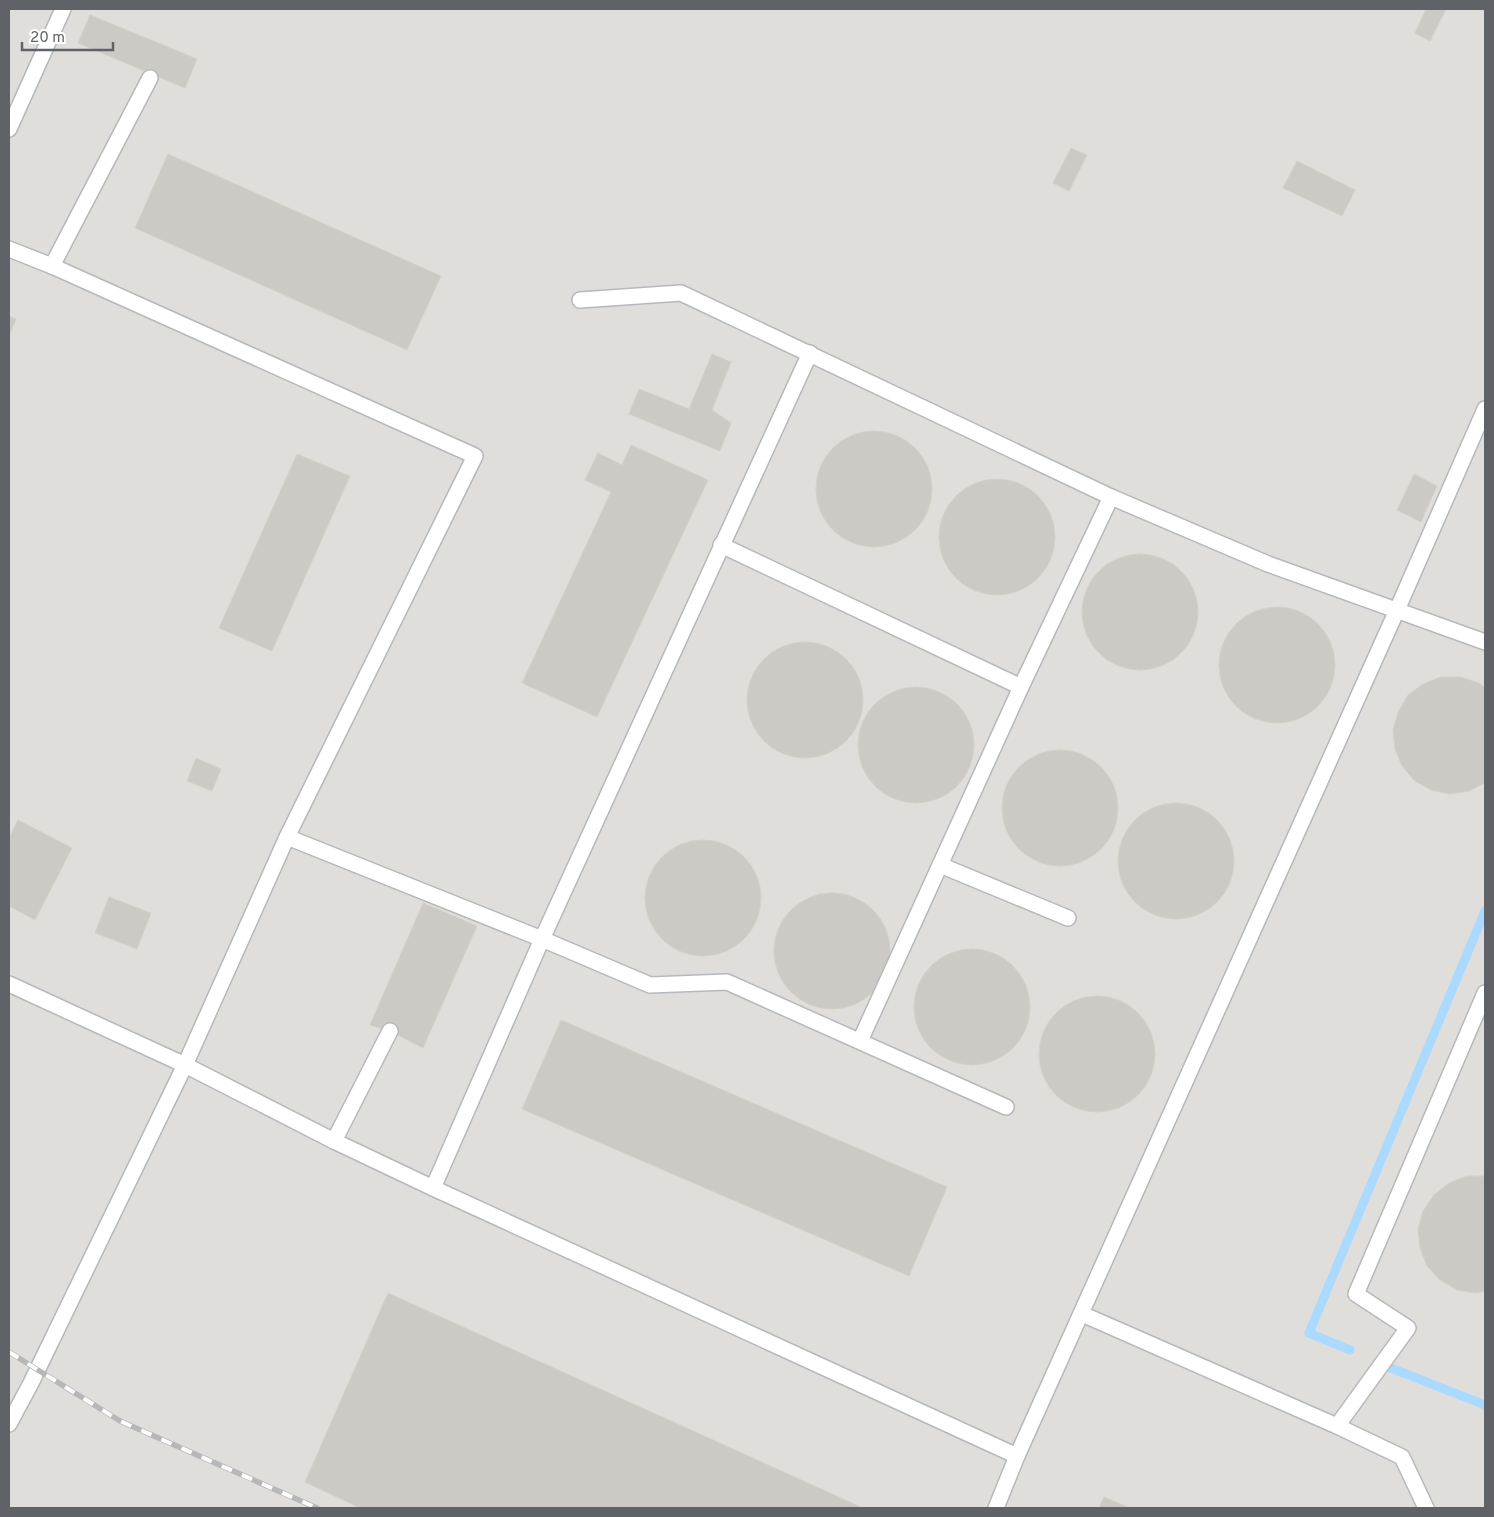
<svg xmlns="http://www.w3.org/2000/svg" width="1494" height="1517" font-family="Overpass,sans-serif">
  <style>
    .industrial { fill: #e0deda }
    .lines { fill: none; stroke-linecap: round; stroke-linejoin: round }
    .stream { stroke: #aadaff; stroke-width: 9 }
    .building { fill: #cccac5; stroke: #d6d1c6 }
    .lane-casing { stroke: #b5b8bc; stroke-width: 18 }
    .lane { stroke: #fff; stroke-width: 15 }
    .rail-casing { stroke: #b6b7b8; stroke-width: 5.5 }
    .rail { stroke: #fff; stroke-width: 4; stroke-dasharray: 11; stroke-linecap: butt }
  </style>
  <rect width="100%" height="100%" fill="#f1efe8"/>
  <!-- industrial -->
  <rect class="industrial" x="9" y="9" width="1476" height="1499"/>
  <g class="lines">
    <!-- stream -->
    <g class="stream">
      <path d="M 1350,1350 L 1309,1333 L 1485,911"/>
      <path d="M 1391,1368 L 1485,1405"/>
    </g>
  </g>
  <!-- building -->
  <g class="building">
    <path d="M 1426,9 L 1446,9 L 1430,41 L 1415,33 Z"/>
    <path d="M 90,15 L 197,59 L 185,88 L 78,43 Z"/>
    <path d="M 1071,148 L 1087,155 L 1069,191 L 1053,183 Z"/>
    <path d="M 168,154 L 441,276 L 407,350 L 135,228 Z"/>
    <path d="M 1297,161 L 1355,190 L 1342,216 L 1283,188 Z"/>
    <path d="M 9,316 L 16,319 L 9,336 Z"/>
    <path d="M 712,354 L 731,362 L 712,410 L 731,423 L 720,451 L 629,414 L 639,389 L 689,409 Z"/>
    <circle cx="874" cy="489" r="58"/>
    <path d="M 631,445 L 708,480 L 597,717 L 522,683 L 611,492 L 585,480 L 598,453 L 622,465 Z"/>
    <path d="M 297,454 L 350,476 L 272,651 L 219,628 Z"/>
    <path d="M 1414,474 L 1437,486 L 1421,522 L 1397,510 Z"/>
    <circle cx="997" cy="537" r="58"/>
    <circle cx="1140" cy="612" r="58"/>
    <circle cx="1277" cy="665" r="58"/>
    <circle cx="805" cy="700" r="58"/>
    <path d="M 1441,677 L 1461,677 L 1479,683 L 1485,688 L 1485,783 L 1469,791 L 1450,794 L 1431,790 L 1415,781 L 1402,766 L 1395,749 L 1393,730 L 1398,712 L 1408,695 L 1423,684 Z"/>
    <circle cx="916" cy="745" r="58"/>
    <circle cx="1060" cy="808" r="58"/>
    <path d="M 196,758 L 221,769 L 212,791 L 187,781 Z"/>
    <circle cx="1176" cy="861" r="58"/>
    <path d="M 18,820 L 72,848 L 35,920 L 9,906 L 9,838 Z"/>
    <circle cx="703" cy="898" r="58"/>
    <circle cx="832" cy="951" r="58"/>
    <path d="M 109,897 L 151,913 L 137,949 L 95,933 Z"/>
    <path d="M 423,903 L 477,926 L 423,1048 L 390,1031 L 370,1025 Z"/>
    <circle cx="972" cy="1007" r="58"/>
    <circle cx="1097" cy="1054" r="58"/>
    <path d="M 561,1020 L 947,1187 L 909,1276 L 522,1109 Z"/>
    <path d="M 1467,1176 L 1485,1176 L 1485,1291 L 1476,1293 L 1457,1290 L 1440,1280 L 1427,1266 L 1420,1248 L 1418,1229 L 1423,1211 L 1434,1195 L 1449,1183 Z"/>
    <path d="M 388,1293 L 861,1507 L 861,1508 L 360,1508 L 305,1482 Z"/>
    <path d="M 1104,1497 L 1130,1508 L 1099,1508 Z"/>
  </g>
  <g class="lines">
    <!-- lane casing -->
    <g class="lane-casing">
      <g id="lane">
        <path d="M 9,129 L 63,9"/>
        <path d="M 9,249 L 52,266 L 475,456 L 287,837 L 185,1065 L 31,1383 L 9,1424"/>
        <path d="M 52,266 L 150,78"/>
        <path d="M 580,300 L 681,293 L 1111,497 L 1268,564 L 1485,642"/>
        <path d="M 721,545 L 1021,687"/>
        <path d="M 287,837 L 542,939 L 650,985 L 727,982 L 1006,1107"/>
        <path d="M 940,865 L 1068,918"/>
        <path d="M 9,984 L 185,1065 L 334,1141 L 433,1188 L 1017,1456"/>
        <path d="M 860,1041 L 1021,687 L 1111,497"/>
        <path d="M 334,1141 L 390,1031"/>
        <path d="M 433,1188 L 542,939 L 810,353"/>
        <path d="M 1082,1314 L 1337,1426 L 1402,1457 L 1426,1508"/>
        <path d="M 1337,1426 L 1408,1328 L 1356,1294 L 1485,993"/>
        <path d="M 996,1508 L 1017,1456 L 1397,610 L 1485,409"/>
      </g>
    </g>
    <!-- lane -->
    <use href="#lane" class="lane"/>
    <!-- rail casing -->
    <g class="rail-casing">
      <path id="rail" d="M 9,1352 L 120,1421 L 317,1508"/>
    </g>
    <!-- rail -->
    <use href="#rail" class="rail"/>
  </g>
  <!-- border -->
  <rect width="1494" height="1517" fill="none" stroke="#5f6368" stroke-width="20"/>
  <!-- scale -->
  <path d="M22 42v8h91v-8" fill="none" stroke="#5f6368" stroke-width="2.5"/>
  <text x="30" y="42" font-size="15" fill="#5f6368" stroke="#ffffff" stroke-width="4" paint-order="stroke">20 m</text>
</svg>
